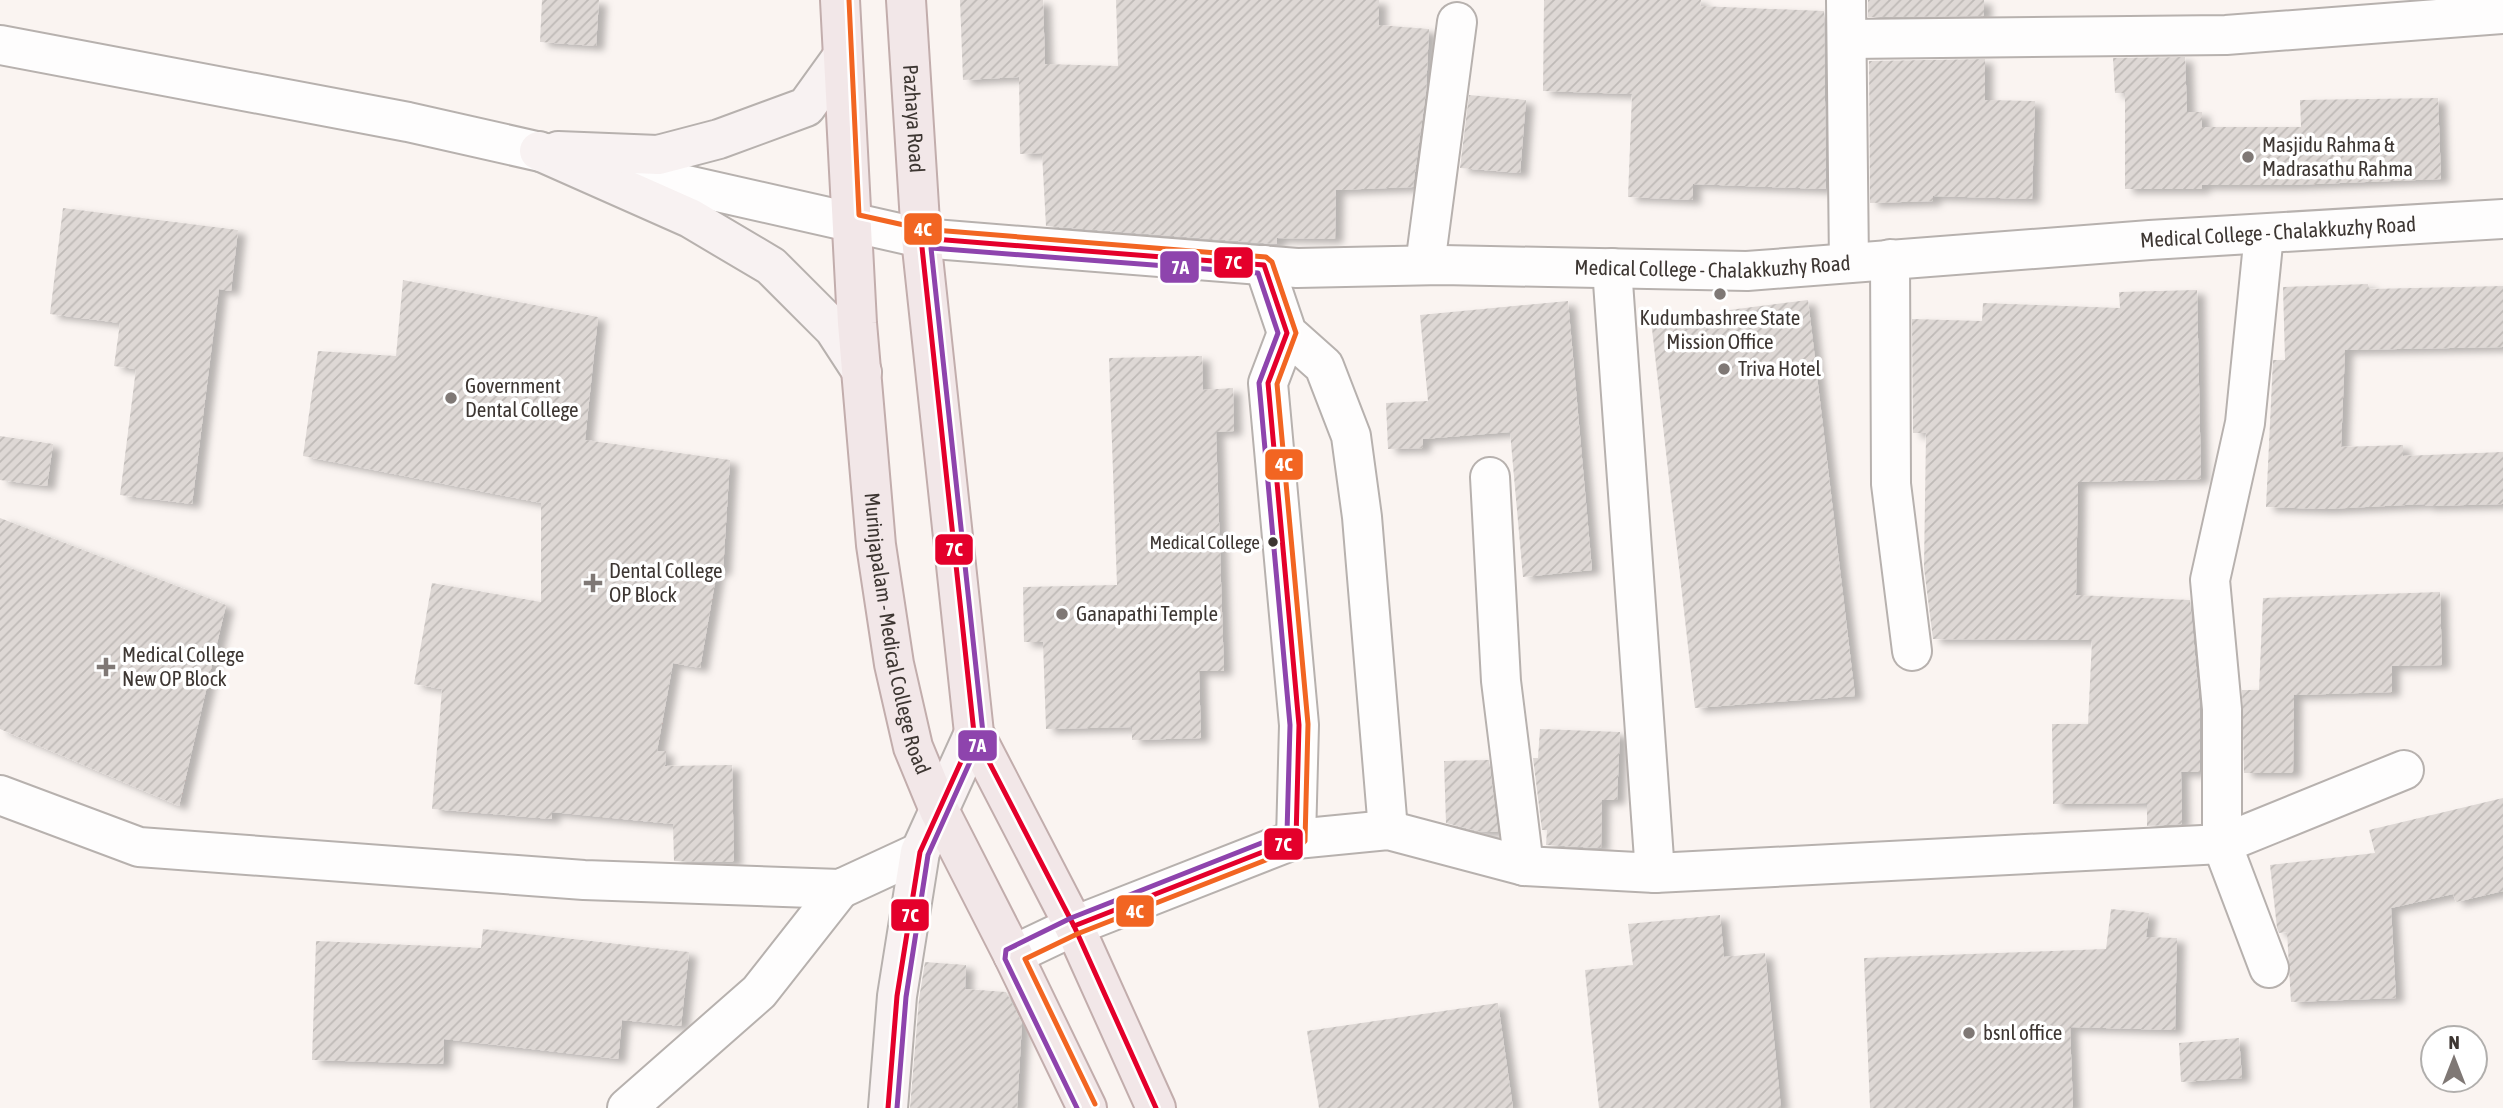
<svg xmlns="http://www.w3.org/2000/svg" width="2503" height="1108" font-family="'Asap Condensed',sans-serif">
  <style>
    .building { fill: url(#building-hatch); filter: url(#shadow) }
    .lines { fill: none; stroke-linecap: round; stroke-linejoin: round }
    .street-casing { stroke: #b7b1ae; stroke-width: 42 }
    .secondary-casing { stroke: #b7b1ae; stroke-width: 42 }
    .primary-casing { stroke: #c2adac; stroke-width: 42 }
    .street { stroke: #fefdfd; stroke-width: 38 }
    .secondary { stroke: #f8f2f2; stroke-width: 38 }
    .primary { stroke: #f2e7e8; stroke-width: 38 }
    .bus-1-casing { stroke: #fff; stroke-width: 10 }
    .bus-2-casing { stroke: #fff; stroke-width: 10 }
    .bus-3-casing { stroke: #fff; stroke-width: 10 }
    .bus-1 { stroke: #e4002b; stroke-width: 5 }
    .bus-2 { stroke: #8e44ad; stroke-width: 5 }
    .bus-3 { stroke: #f26522; stroke-width: 5 }
    .poi-dot { fill: #7f7875; stroke: #fff; stroke-width: 2.5 }
    .bus-dot { fill: #3d3632; stroke: #fff; stroke-width: 2.5 }
    .labels { text-anchor: middle; stroke-width: 7; stroke-linejoin: round; paint-order: stroke }
    .bus-label { font-size: 19px; fill: #3d3632; stroke: #fff; text-anchor: end }
    .street-label { font-size: 21px; fill: #3d3632; stroke: #fff }
    .poi-label { font-size: 21px; fill: #3d3632; stroke: #fff; text-anchor: start }
    .line-badge { stroke: #fff; stroke-width: 2.5 }
    .badge-label { font-size: 19px; text-anchor: middle; font-weight: bold; fill: #fff }
  </style>
  <defs>
    <pattern id="building-hatch" width="6" height="6" patternUnits="userSpaceOnUse" patternTransform="scale(1.75)"><rect width="6" height="6" fill="#ded8d5"/><path d="M-1 1l2-2M0 6l6-6M5 7l2-2" fill="none" stroke="#bfbab7"/></pattern>
    <filter id="shadow"><feDropShadow dx="8" dy="4.5" stdDeviation="3.5" flood-color="#0004"/></filter>
  </defs>
  <rect width="100%" height="100%" fill="#faf4f1"/>
  <!-- building -->
  <g class="building">
    <path d="M 542,0 L 599,0 L 596,46 L 540,42 Z"/>
    <path d="M 960,0 L 1043,0 L 1045,64 L 1118,66 L 1116,0 L 1379,0 L 1379,25 L 1429,29 L 1426,92 L 1413,187 L 1336,190 L 1335,239 L 1277,238 L 1277,244 L 1046,226 L 1042,153 L 1020,154 L 1019,77 L 963,80 Z"/>
    <path d="M 1544,0 L 1701,0 L 1700,6 L 1824,11 L 1826,189 L 1693,184 L 1693,200 L 1628,197 L 1632,94 L 1543,91 Z"/>
    <path d="M 1868,0 L 1984,0 L 1984,16 L 1868,17 Z"/>
    <path d="M 2185,57 L 2187,112 L 2202,112 L 2202,127 L 2301,127 L 2300,100 L 2438,98 L 2441,179 L 2290,185 L 2202,185 L 2202,189 L 2125,189 L 2125,93 L 2115,93 L 2113,58 Z"/>
    <path d="M 1985,59 L 1985,100 L 2035,101 L 2032,199 L 1933,196 L 1933,201 L 1870,203 L 1869,61 Z"/>
    <path d="M 1469,95 L 1526,100 L 1520,173 L 1460,168 Z"/>
    <path d="M 63,208 L 238,230 L 231,291 L 219,289 L 192,504 L 120,495 L 136,369 L 114,366 L 120,323 L 50,314 Z"/>
    <path d="M 403,280 L 598,317 L 585,440 L 730,460 L 723,571 L 717,571 L 700,668 L 673,663 L 657,751 L 666,751 L 665,766 L 732,765 L 734,862 L 674,861 L 673,824 L 552,812 L 552,819 L 432,809 L 442,689 L 414,684 L 432,583 L 541,602 L 541,503 L 303,456 L 318,351 L 396,356 Z"/>
    <path d="M 2368,284 L 2369,289 L 2503,286 L 2503,347 L 2345,350 L 2341,447 L 2403,445 L 2403,456 L 2503,452 L 2503,504 L 2426,506 L 2425,504 L 2326,509 L 2266,507 L 2273,360 L 2285,360 L 2283,287 Z"/>
    <path d="M 2197,290 L 2201,479 L 2078,482 L 2076,595 L 2190,600 L 2200,710 L 2200,772 L 2181,772 L 2182,824 L 2147,826 L 2147,803 L 2053,804 L 2052,724 L 2088,724 L 2092,640 L 1933,639 L 1924,568 L 1926,433 L 1913,433 L 1912,319 L 1982,321 L 1983,303 L 2120,308 L 2119,292 Z"/>
    <path d="M 1808,300 L 1855,696 L 1695,708 L 1651,320 Z"/>
    <path d="M 1568,301 L 1592,570 L 1523,577 L 1510,432 L 1423,439 L 1423,448 L 1388,449 L 1386,403 L 1428,401 L 1420,315 Z"/>
    <path d="M 1202,356 L 1203,390 L 1233,388 L 1234,431 L 1216,432 L 1224,671 L 1199,671 L 1201,738 L 1132,740 L 1132,727 L 1046,729 L 1043,642 L 1024,642 L 1023,587 L 1117,585 L 1109,358 Z"/>
    <path d="M 0,436 L 53,444 L 47,486 L 0,480 Z"/>
    <path d="M 0,518 L 226,605 L 179,806 L 0,729 Z"/>
    <path d="M 2440,592 L 2442,665 L 2392,666 L 2392,692 L 2294,695 L 2293,773 L 2244,773 L 2242,690 L 2259,690 L 2263,598 Z"/>
    <path d="M 1540,729 L 1620,732 L 1617,800 L 1602,800 L 1601,848 L 1546,845 L 1547,830 L 1542,830 L 1533,758 L 1538,758 Z"/>
    <path d="M 1489,760 L 1498,832 L 1482,832 L 1446,823 L 1444,761 Z"/>
    <path d="M 2503,798 L 2503,891 L 2456,902 L 2453,894 L 2391,908 L 2396,998 L 2291,1002 L 2287,932 L 2279,933 L 2277,928 L 2270,865 L 2375,853 L 2369,830 Z"/>
    <path d="M 2111,909 L 2149,913 L 2146,937 L 2177,938 L 2175,1030 L 2070,1027 L 2073,1108 L 1870,1108 L 1864,958 L 2106,949 Z"/>
    <path d="M 1720,915 L 1724,957 L 1765,953 L 1781,1108 L 1599,1108 L 1585,970 L 1633,965 L 1628,924 Z"/>
    <path d="M 483,929 L 689,952 L 681,1026 L 622,1020 L 618,1059 L 444,1039 L 443,1064 L 312,1060 L 316,941 L 481,948 Z"/>
    <path d="M 925,962 L 966,965 L 965,989 L 1006,992 L 1022,1023 L 1017,1108 L 910,1108 L 919,999 Z"/>
    <path d="M 1498,1003 L 1513,1108 L 1319,1108 L 1307,1031 Z"/>
    <path d="M 2239,1038 L 2242,1078 L 2181,1082 L 2179,1043 Z"/>
  </g>
  <g class="lines">
    <!-- street casing -->
    <g class="street-casing">
      <g id="street">
        <path d="M 1846,0 L 1849,263"/>
        <path d="M 1848,39 L 2226,35 L 2503,14"/>
        <path id="s1" d="M 0,45 L 408,122 L 921,238 L 1297,268 L 1442,265 L 1747,271 L 2150,240 L 2503,219"/>
        <path d="M 2264,234 L 2245,423 L 2210,580 L 2222,709 L 2222,844 L 2269,968"/>
        <path d="M 1890,259 L 1891,484 L 1912,651"/>
        <path d="M 1264,265 L 1287,333 L 1324,366 L 1351,436 L 1362,517 L 1388,830"/>
        <path d="M 1425,265 L 1457,22"/>
        <path d="M 1287,333 L 1268,383 L 1299,725 L 1296,839"/>
        <path d="M 1490,477 L 1501,681 L 1524,866"/>
        <path d="M 0,795 L 139,847 L 584,880 L 840,889 L 920,852"/>
        <path d="M 1655,873 L 2222,844 L 2404,770"/>
        <path d="M 1013,955 L 1074,926 L 1296,839 L 1388,830 L 1524,866 L 1655,873 L 1612,268"/>
        <path d="M 627,1108 L 759,992 L 840,889"/>
      </g>
    </g>
    <!-- secondary casing -->
    <g class="secondary-casing">
      <g id="secondary">
        <path d="M 539,151 L 690,218 L 771,266 L 834,329 L 862,372"/>
        <path d="M 558,151 L 658,155 L 719,139 L 806,107 L 842,57"/>
        <path d="M 888,1108 L 897,996 L 920,852 L 974,733"/>
      </g>
    </g>
    <!-- primary casing -->
    <g class="primary-casing">
      <g id="primary">
        <path id="s2" d="M 840,0 L 857,323 L 876,545 L 894,664 L 913,747 L 939,810 L 1013,955 L 1087,1108"/>
        <path id="s3" d="M 906,0 L 921,238 L 974,733 L 1074,926 L 1156,1108"/>
      </g>
    </g>
    <!-- street -->
    <use href="#street" class="street"/>
    <!-- secondary -->
    <use href="#secondary" class="secondary"/>
    <!-- primary -->
    <use href="#primary" class="primary"/>
    <!-- bus-1 casing -->
    <g class="bus-1-casing">
      <g id="bus-1">
        <path d="M 921,238 L 1264,265 L 1287,333 L 1268,383 L 1299,725 L 1296,839 L 1074,926 L 974,733 Z"/>
        <path d="M 1074,926 L 1156,1108"/>
        <path d="M 888,1108 L 897,996 L 920,852 L 974,733"/>
      </g>
    </g>
    <!-- bus-2 casing -->
    <g class="bus-2-casing">
      <path id="bus-2" d="M 897,1108 L 906,997 L 928,855 L 983,733 L 931,248 L 1258,273 L 1278,333 L 1259,383 L 1290,725 L 1287,833 L 1071,918 L 1006,950 L 1005,959 L 1077,1108"/>
    </g>
    <!-- bus-3 casing -->
    <g class="bus-3-casing">
      <path id="bus-3" d="M 849,0 L 859,215 L 922,229 L 1266,257 L 1272,262 L 1296,333 L 1277,384 L 1308,724 L 1305,841 L 1299,847 L 1077,934 L 1025,959 L 1095,1104"/>
    </g>
    <!-- bus-1 -->
    <use href="#bus-1" class="bus-1"/>
    <!-- bus-2 -->
    <use href="#bus-2" class="bus-2"/>
    <!-- bus-3 -->
    <use href="#bus-3" class="bus-3"/>
  </g>
  <!-- markers -->
  <g class="poi-dot">
    <circle cx="2248" cy="157" r="7"/>
    <circle cx="1720" cy="294" r="7"/>
    <circle cx="1724" cy="369" r="7"/>
    <circle cx="451" cy="398" r="7"/>
    <path d="M589.5 572.5h7v7h7v7h-7v7h-7v-7h-7v-7h7z"/>
    <circle cx="1062" cy="614" r="7"/>
    <path d="M102.5 656.5h7v7h7v7h-7v7h-7v-7h-7v-7h7z"/>
    <circle cx="1969" cy="1033" r="7"/>
  </g>
  <circle class="bus-dot" cx="1273" cy="542" r="6"/>
  <g class="labels">
    <!-- bus labels -->
    <g class="bus-label">
      <text x="1260" y="549">Medical College</text>
    </g>
    <!-- street labels -->
    <g class="street-label">
      <text dy="7" stroke="none"><textPath href="#s3" startOffset="119">Pazhaya Road</textPath></text>
      <text dy="7" stroke="none"><textPath href="#s1" startOffset="2301">Medical College - Chalakkuzhy Road</textPath></text>
      <text dy="7" stroke="none"><textPath href="#s1" startOffset="1734">Medical College - Chalakkuzhy Road</textPath></text>
      <text dy="7" stroke="none"><textPath href="#s2" startOffset="637">Murinjapalam - Medical College Road</textPath></text>
    </g>
    <!-- poi labels -->
    <g class="poi-label">
      <text x="2262" y="152">Masjidu Rahma &amp;<tspan x="2262" dy="24">Madrasathu Rahma</tspan></text>
      <text x="1720" y="325" text-anchor="middle">Kudumbashree State<tspan x="1720" dy="24">Mission Office</tspan></text>
      <text x="1738" y="376">Triva Hotel</text>
      <text x="465" y="393">Government<tspan x="465" dy="24">Dental College</tspan></text>
      <text x="609" y="578">Dental College<tspan x="609" dy="24">OP Block</tspan></text>
      <text x="1076" y="621">Ganapathi Temple</text>
      <text x="122" y="662">Medical College<tspan x="122" dy="24">New OP Block</tspan></text>
      <text x="1983" y="1040">bsnl office</text>
    </g>
  </g>
  <g class="line-badge">
    <rect x="903" y="212" width="40" height="34" rx="7" fill="#f26522"/>
    <rect x="1213" y="246" width="41" height="33" rx="7" fill="#e4002b"/>
    <rect x="1159" y="250" width="41" height="34" rx="7" fill="#8e44ad"/>
    <rect x="1264" y="448" width="40" height="33" rx="7" fill="#f26522"/>
    <rect x="934" y="533" width="40" height="33" rx="7" fill="#e4002b"/>
    <rect x="957" y="729" width="41" height="33" rx="7" fill="#8e44ad"/>
    <rect x="1263" y="827" width="41" height="34" rx="7" fill="#e4002b"/>
    <rect x="1115" y="894" width="40" height="34" rx="7" fill="#f26522"/>
    <rect x="890" y="898" width="40" height="34" rx="7" fill="#e4002b"/>
  </g>
  <g class="badge-label">
    <text x="923" y="236">4C</text>
    <text x="1233" y="269">7C</text>
    <text x="1180" y="274">7A</text>
    <text x="1284" y="471">4C</text>
    <text x="954" y="556">7C</text>
    <text x="977" y="752">7A</text>
    <text x="1283" y="851">7C</text>
    <text x="1135" y="918">4C</text>
    <text x="910" y="922">7C</text>
  </g>
  <!-- north arrow -->
  <g transform="translate(2454 1059)"><circle r="33" fill="#ffffff" stroke="#b1afad" stroke-width="2"/>
  <path d="M0-5L12 26L0 18L-12 26Z" fill="#7f7875"/>
  <text y="-10" font-size="19" font-weight="bold" text-anchor="middle" fill="#3d3632">N</text>
  </g>
</svg>
